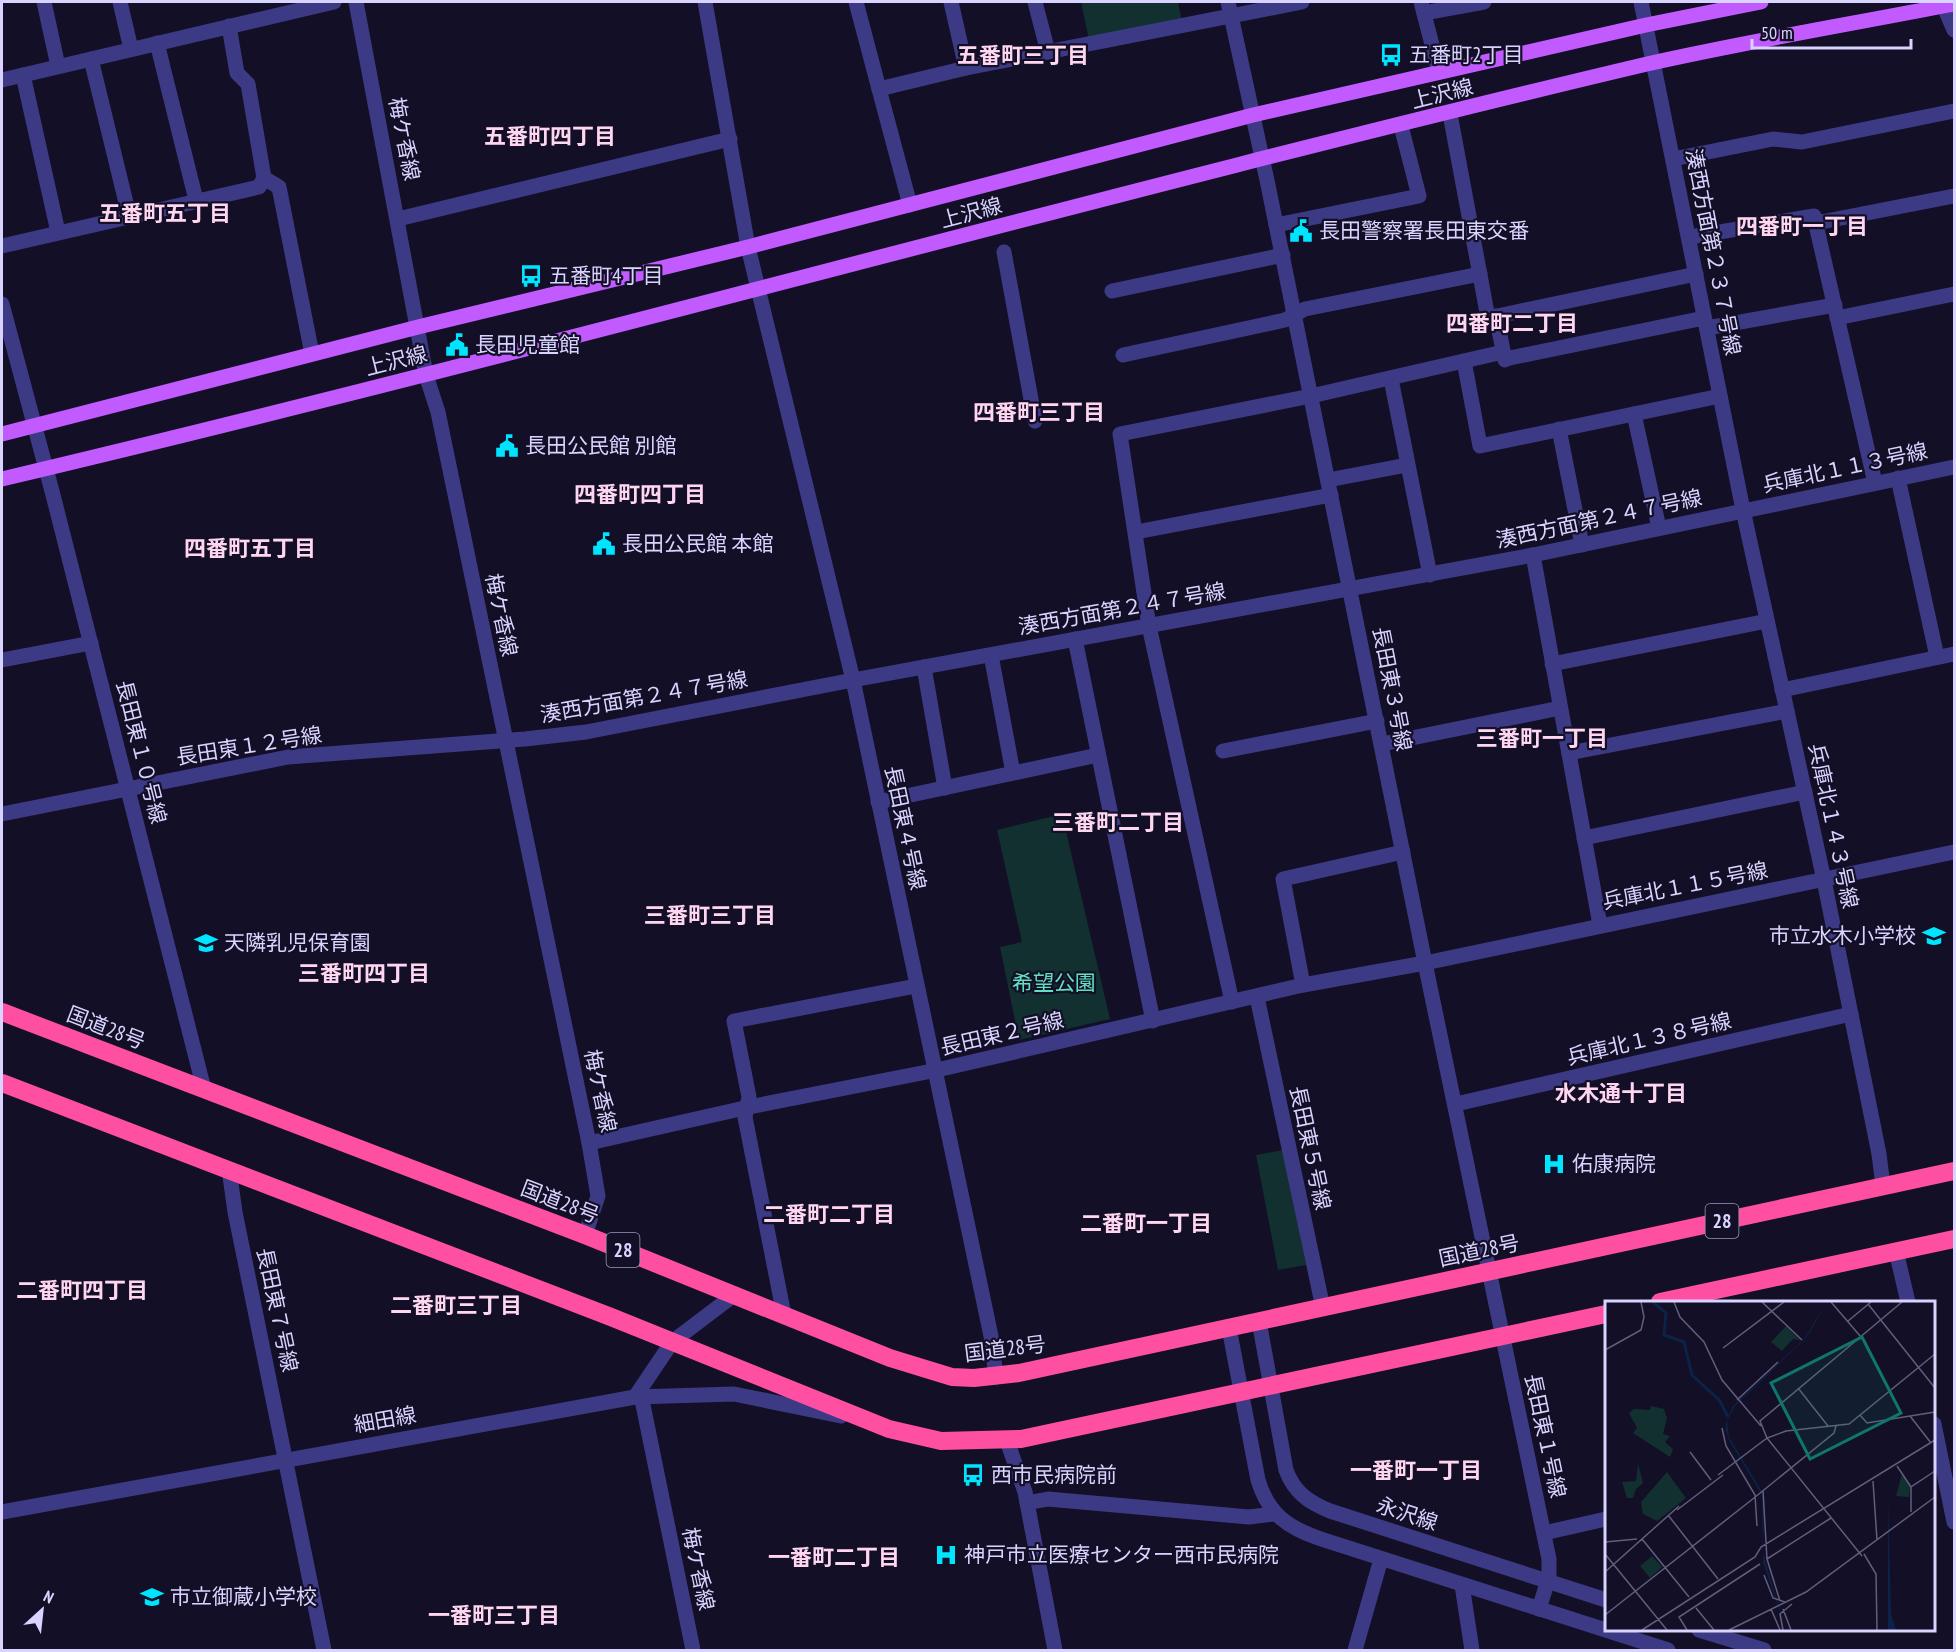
<svg xmlns="http://www.w3.org/2000/svg" width="1956" height="1652" font-family="'PT Sans Narrow','Noto Sans JP',sans-serif">
  <style>
    .green { fill: #12302f }
    .lines { fill: none; stroke-linecap: round; stroke-linejoin: round }
    .minor { stroke: #3d3a85; stroke-width: 15 }
    .major { stroke: #c25bff; stroke-width: 15 }
    .highway { stroke: #ff4fa3; stroke-width: 18 }
    .labels { text-anchor: middle; stroke-width: 4.5; stroke-linejoin: round; paint-order: stroke }
    .shield { fill: #130f26; stroke: #9e99be; stroke-width: 1.5 }
    .shield-label { font-size: 20px; font-weight: bold; fill: #d9d4ff }
    .poi-label { font-size: 21px; fill: #d9d4ff; stroke: #130f26; text-anchor: start }
    .street-label { font-size: 21px; fill: #d9d4ff; stroke: #130f26 }
    .park-label { font-size: 21px; fill: #5fe0c0; stroke: #130f26 }
    .neighbourhood-label { font-size: 22px; font-weight: bold; fill: #ffd6f0; stroke: #130f26 }
    .inset-river { fill: none; stroke: #0c2248; stroke-width: 3 }
    .inset-road { fill: none; stroke: #625e7d; stroke-width: 1.5 }
    .view { fill: #0f766e; fill-opacity: 0.15; stroke: #0f766e; stroke-width: 3 }
    .inset-edge { fill: none; stroke: #d9d4ff; stroke-width: 3 }
  </style>
  <rect width="100%" height="100%" fill="#130f26"/>
  <!-- green -->
  <g class="green">
    <path d="M 1081,2 L 1178,2 L 1182,21 L 1089,40 Z"/>
    <path d="M 1062,814 L 1110,1019 L 1019,1040 L 1000,947 L 1022,942 L 997,830 Z"/>
    <path d="M 1283,1150 L 1306,1265 L 1278,1270 L 1256,1155 Z"/>
  </g>
  <g class="lines">
    <!-- minor -->
    <g class="minor">
      <path d="M 44,2 L 58,66"/>
      <path d="M 120,2 L 131,49"/>
      <path d="M 356,2 L 426,375 L 438,412 L 589,1143 L 598,1196 L 585,1235"/>
      <path d="M 705,2 L 748,247 L 853,680 L 991,1336 L 996,1377"/>
      <path d="M 856,2 L 879,89 L 966,68 L 1302,2"/>
      <path d="M 951,2 L 966,68"/>
      <path d="M 1035,2 L 1048,52"/>
      <path d="M 1228,2 L 1268,185 L 1425,963 L 1549,1559 L 1549,1577 L 1539,1609"/>
      <path d="M 1421,2 L 1439,72"/>
      <path d="M 1641,2 L 1743,510 L 1824,880 L 1879,1154 L 1883,1186"/>
      <path d="M 1942,2 L 1954,30"/>
      <path d="M 1424,13 L 1484,2"/>
      <path d="M 229,26 L 237,73 L 248,84 L 264,178 L 279,187 L 312,354"/>
      <path d="M 157,43 L 196,200"/>
      <path d="M 91,59 L 129,215"/>
      <path d="M 23,75 L 58,232"/>
      <path d="M 2,80 L 334,2"/>
      <path d="M 879,89 L 910,205"/>
      <path d="M 1450,114 L 1488,318 L 1696,274"/>
      <path d="M 1673,159 L 1773,139 L 1802,142 L 1954,111"/>
      <path d="M 398,219 L 730,139"/>
      <path d="M 1816,223 L 1954,196"/>
      <path d="M 1276,225 L 1419,196 L 1401,126"/>
      <path d="M 1690,237 L 1814,216 L 1875,483"/>
      <path d="M 2,246 L 259,187 L 264,178"/>
      <path d="M 1004,252 L 1035,421"/>
      <path d="M 1112,291 L 1283,255"/>
      <path d="M 2,304 L 53,495 L 204,1089"/>
      <path d="M 1496,316 L 1505,360"/>
      <path d="M 1837,318 L 1954,294"/>
      <path d="M 1707,328 L 1835,305"/>
      <path d="M 1123,355 L 1285,320 L 1305,309 L 1480,274"/>
      <path d="M 1505,359 L 1704,318"/>
      <path d="M 1464,361 L 1480,446 L 1720,396"/>
      <path d="M 1391,379 L 1430,575"/>
      <path d="M 1634,414 L 1659,528"/>
      <path d="M 1559,429 L 1582,545"/>
      <path d="M 1898,478 L 1937,657"/>
      <path d="M 1328,480 L 1407,465"/>
      <path d="M 1136,532 L 1331,495"/>
      <path d="M 1533,555 L 1600,925"/>
      <path d="M 1075,639 L 1153,1021"/>
      <path d="M 991,655 L 1013,773"/>
      <path d="M 2,660 L 91,643"/>
      <path d="M 1552,664 L 1767,621"/>
      <path d="M 924,667 L 945,788"/>
      <path d="M 1782,690 L 1954,654"/>
      <path d="M 1382,744 L 1560,708"/>
      <path d="M 1223,751 L 1377,721"/>
      <path d="M 1569,753 L 1787,711"/>
      <path d="M 878,802 L 1098,755"/>
      <path d="M 2,814 L 288,757 L 525,739 L 586,732 L 853,680 L 1533,555 L 1954,467"/>
      <path d="M 1584,838 L 1805,792"/>
      <path d="M 1303,985 L 1283,879 L 1403,852"/>
      <path d="M 1257,997 L 1323,1308"/>
      <path d="M 1232,1002 L 1149,626 L 1120,434 L 1311,396 L 1503,352"/>
      <path d="M 1456,1104 L 1851,1014"/>
      <path d="M 589,1143 L 749,1107 L 937,1070 L 1303,985 L 1425,963 L 1954,852"/>
      <path d="M 229,1169 L 235,1212 L 324,1650"/>
      <path d="M 1896,1251 L 1908,1302"/>
      <path d="M 784,1315 L 745,1117 L 749,1097 L 734,1021 L 916,986"/>
      <path d="M 1259,1321 L 1286,1470 C 1294,1492 1308,1502 1330,1511 L 1606,1600"/>
      <path d="M 1229,1328 L 1258,1480 C 1268,1514 1288,1528 1321,1539 L 1668,1650"/>
      <path d="M 640,1390 L 693,1650"/>
      <path d="M 635,1397 L 734,1394 L 841,1416"/>
      <path d="M 1934,1424 L 1954,1522"/>
      <path d="M 1007,1441 L 1025,1492 L 1055,1650"/>
      <path d="M 1027,1503 L 1048,1499 L 1249,1517 L 1274,1514"/>
      <path d="M 2,1512 L 635,1397 L 672,1342 L 734,1295"/>
      <path d="M 1544,1533 L 1606,1519"/>
      <path d="M 1462,1585 L 1472,1650"/>
      <path d="M 1699,1630 L 1764,1650"/>
      <path d="M 1355,1650 L 1381,1559"/>
    </g>
    <!-- major -->
    <g class="major">
      <path d="M 2,434 L 418,327 L 748,247 L 1253,115 L 1646,25 L 1761,2"/>
      <path d="M 2,479 C 552,349 1097,194 1647,64 C 1749,41 1852,24 1954,4"/>
    </g>
    <!-- highway -->
    <g class="highway">
      <path d="M 2,1012 L 585,1235 L 890,1358 L 952,1377 L 974,1378 L 1019,1373 L 1954,1171"/>
      <path d="M 2,1083 L 611,1317 L 889,1429 L 941,1441 L 1021,1439 L 1606,1314"/>
      <path d="M 1660,1302 L 1954,1239"/>
    </g>
  </g>
  <!-- icons -->
  <defs>
    <g id="bus-bare" transform="scale(1.8)"><path d="M-5-6H5V4H4V6H2V4H-2V6H-4V4H-5ZM-3.5-4V0h7V-4ZM-3.5 1.2v1.5H-2V1.2ZM2 1.2v1.5H3.5V1.2Z" fill="#00e5ff" stroke="#130f26" stroke-width="2.5" paint-order="stroke"/></g>
    <g id="civic-bare" transform="scale(1.8)"><path d="M-.6-6.5H3V-4.5H.6V-3L4-1V1h2V6H-6V1h2V-1L-.6-3ZM-1.2 2.5V6h2.4V2.5Z" fill="#00e5ff" stroke="#130f26" stroke-width="2.5" paint-order="stroke"/></g>
    <g id="school-bare" transform="scale(1.8)"><path d="M0-5L7-2L0 1L-7-2ZM-4 1L0 2.5L4 1V4Q0 6-4 4Z" fill="#00e5ff" stroke="#130f26" stroke-width="2.5" paint-order="stroke"/></g>
    <g id="hospital-bare" transform="scale(1.8)"><path d="M-5-5h3v3.5h4V-5h3V5h-3V1.5h-4V5h-3Z" fill="#00e5ff" stroke="#130f26" stroke-width="2.5" paint-order="stroke"/></g>
  </defs>
  <g fill-rule="evenodd">
    <use href="#bus-bare" x="1391" y="55"/>
    <use href="#civic-bare" x="1301" y="231"/>
    <use href="#bus-bare" x="531" y="276"/>
    <use href="#civic-bare" x="457" y="345"/>
    <use href="#civic-bare" x="507" y="446"/>
    <use href="#civic-bare" x="604" y="544"/>
    <use href="#school-bare" x="1934" y="936"/>
    <use href="#school-bare" x="206" y="943"/>
    <use href="#hospital-bare" x="1554" y="1164"/>
    <use href="#bus-bare" x="973" y="1475"/>
    <use href="#hospital-bare" x="946" y="1555"/>
    <use href="#school-bare" x="152" y="1597"/>
  </g>
  <g class="labels">
    <!-- shield labels -->
    <g class="shield">
      <rect x="1705.5" y="1204" width="33" height="34" rx="4.5"/>
      <rect x="606.5" y="1233" width="33" height="34" rx="4.5"/>
    </g>
    <g class="shield-label">
      <text x="1722" y="1228">28</text>
      <text x="623" y="1257">28</text>
    </g>
    <!-- poi labels -->
    <g class="poi-label">
      <text x="1409" y="62">五番町2丁目</text>
      <text x="1319" y="238">長田警察署長田東交番</text>
      <text x="549" y="283">五番町4丁目</text>
      <text x="475" y="352">長田児童館</text>
      <text x="525" y="453">長田公民館 別館</text>
      <text x="622" y="551">長田公民館 本館</text>
      <text x="1916" y="943" text-anchor="end">市立水木小学校</text>
      <text x="224" y="950">天隣乳児保育園</text>
      <text x="1572" y="1171">佑康病院</text>
      <text x="991" y="1482">西市民病院前</text>
      <text x="964" y="1562">神戸市立医療センター西市民病院</text>
      <text x="170" y="1604">市立御蔵小学校</text>
    </g>
    <!-- street labels -->
    <g class="street-label">
      <text transform="translate(1442 94) rotate(-14)" y="7">上沢線</text>
      <text transform="translate(404 139) rotate(79)" y="7">梅ケ香線</text>
      <text transform="translate(971 213) rotate(-15)" y="7">上沢線</text>
      <text transform="translate(1713 252) rotate(79)" y="7">湊西方面第２３７号線</text>
      <text transform="translate(396 361) rotate(-14)" y="7">上沢線</text>
      <text transform="translate(1845 468) rotate(-12)" y="7">兵庫北１１３号線</text>
      <text transform="translate(1599 519) rotate(-12)" y="7">湊西方面第２４７号線</text>
      <text transform="translate(1122 609) rotate(-10)" y="7">湊西方面第２４７号線</text>
      <text transform="translate(501 615) rotate(78)" y="7">梅ケ香線</text>
      <text transform="translate(1392 689) rotate(79)" y="7">長田東３号線</text>
      <text transform="translate(644 697) rotate(-10)" y="7">湊西方面第２４７号線</text>
      <text transform="translate(249 746) rotate(-9)" y="7">長田東１２号線</text>
      <text transform="translate(141 752) rotate(76)" y="7">長田東１０号線</text>
      <text transform="translate(1833 826) rotate(78)" y="7">兵庫北１４３号線</text>
      <text transform="translate(905 828) rotate(78)" y="7">長田東４号線</text>
      <text transform="translate(1685 886) rotate(-11)" y="7">兵庫北１１５号線</text>
      <text transform="translate(106 1028) rotate(21)" y="7">国道28号</text>
      <text transform="translate(1002 1034) rotate(-13)" y="7">長田東２号線</text>
      <text transform="translate(1649 1039) rotate(-13)" y="7">兵庫北１３８号線</text>
      <text transform="translate(600 1091) rotate(78)" y="7">梅ケ香線</text>
      <text transform="translate(1310 1148) rotate(78)" y="7">長田東５号線</text>
      <text transform="translate(560 1202) rotate(21)" y="7">国道28号</text>
      <text transform="translate(1479 1251) rotate(-12)" y="7">国道28号</text>
      <text transform="translate(277 1310) rotate(78)" y="7">長田東７号線</text>
      <text transform="translate(1005 1349) rotate(-7)" y="7">国道28号</text>
      <text transform="translate(385 1420) rotate(-10)" y="7">細田線</text>
      <text transform="translate(1545 1436) rotate(78)" y="7">長田東１号線</text>
      <text transform="translate(1407 1514) rotate(18)" y="7">永沢線</text>
      <text transform="translate(698 1569) rotate(78)" y="7">梅ケ香線</text>
    </g>
    <!-- park labels -->
    <g class="park-label">
      <text x="1054" y="990">希望公園</text>
    </g>
    <!-- neighbourhood labels -->
    <g class="neighbourhood-label">
      <text x="1023" y="63">五番町三丁目</text>
      <text x="550" y="144">五番町四丁目</text>
      <text x="165" y="221">五番町五丁目</text>
      <text x="1802" y="234">四番町一丁目</text>
      <text x="1512" y="331">四番町二丁目</text>
      <text x="1039" y="420">四番町三丁目</text>
      <text x="640" y="502">四番町四丁目</text>
      <text x="250" y="556">四番町五丁目</text>
      <text x="1542" y="746">三番町一丁目</text>
      <text x="1118" y="830">三番町二丁目</text>
      <text x="710" y="923">三番町三丁目</text>
      <text x="364" y="981">三番町四丁目</text>
      <text x="1621" y="1101">水木通十丁目</text>
      <text x="829" y="1222">二番町二丁目</text>
      <text x="1146" y="1231">二番町一丁目</text>
      <text x="82" y="1298">二番町四丁目</text>
      <text x="456" y="1313">二番町三丁目</text>
      <text x="1416" y="1478">一番町一丁目</text>
      <text x="834" y="1565">一番町二丁目</text>
      <text x="494" y="1623">一番町三丁目</text>
    </g>
  </g>
  <!-- overview -->
  <g transform="translate(1605 1301)">
    <rect width="330" height="330" fill="#130f26"/>
    <path d="M 181,25 L 195,39 L 188,38 L 177,50 L 166,41 ZM 46,105 L 59,108 L 62,117 L 58,133 L 65,135 L 60,141 L 68,148 L 65,156 L 28,132 L 32,127 L 24,112 L 29,108 L 45,109 ZM 33,163 L 38,182 L 31,188 L 28,197 L 22,197 L 17,181 L 31,180 ZM 62,171 L 81,197 L 52,220 L 38,213 L 36,201 ZM 297,173 L 305,186 L 304,196 L 291,195 ZM 47,255 L 57,266 L 45,277 L 35,265 Z" fill="#12302f"/>
    <path d="M 222,1 L 205,31 L 199,39 L 130,105 L 122,120 L 124,136 L 156,189 L 159,200 L 158,252 L 181,329 L 158,261 L 157,194 L 125,141 L 121,130 L 121,121 L 128,105 L 199,38 ZM 283,194 L 286,313 L 291,329 L 283,329 Z" fill="#0c2248"/>
    <path class="inset-river" d="M 48,1 L 61,12 L 59,34 L 79,41 L 87,74 L 115,100 L 123,116"/>
    <path class="inset-road" d="M 69,1 L 75,16 L 99,41 L 117,79 L 156,125M 157,1 L 197,39M 226,1 L 256,36M 263,3 L 330,87M 243,20 L 266,1M 118,47 L 179,1M 0,49 L 36,29 L 39,16 L 36,1M 193,87 L 223,125M 132,99 L 173,61M 255,114 L 262,122 L 330,111M 305,115 L 326,142M 117,127 L 121,145 L 150,194 L 152,225M 85,151 L 106,179M 292,165 L 306,186M 113,174 L 162,137 L 155,120 L 297,1M 268,180 L 272,239M 158,189 L 162,258 L 175,300M 72,209 L 118,174M 306,211 L 306,186 L 330,170M 63,214 L 113,278M 37,238 L 84,296M 0,241 L 32,238M 0,253 L 62,329M 259,253 L 271,273 L 272,329M 257,255 L 162,137 L 181,130 L 244,123 L 330,53M 162,258 L 226,217M 0,271 L 74,205M 159,274 L 168,297 L 180,301M 91,307 L 109,329M 166,308 L 175,329M 178,308 L 186,329M 0,314 L 149,197 L 229,132 L 231,125M 37,329 L 150,256 L 156,246 L 330,139M 82,329 L 74,316 L 155,263M 124,329 L 201,291 L 330,196M 178,329 L 175,313 L 187,303"/>
    <path class="view" d="M 257,36 L 296,112 L 205,158 L 166,82 Z"/>
    <rect width="330" height="330" class="inset-edge"/>
  </g>
  <!-- border -->
  <rect width="1956" height="1652" fill="none" stroke="#d9d4ff" stroke-width="6"/>
  <!-- north arrow -->
  <g transform="translate(42 1610) rotate(27)" stroke="#130f26" stroke-width="4.5" paint-order="stroke">
  <path d="M0-4.5L10 22L0 15L-10 22Z" fill="#d9d4ff"/>
  <text y="-9" font-size="16" font-weight="bold" text-anchor="middle" fill="#d9d4ff">N</text>
  </g>
  <!-- scale -->
  <path d="M1752 39v9h159v-9" fill="none" stroke="#d9d4ff" stroke-width="3"/>
  <text x="1761" y="39" font-size="18" fill="#d9d4ff" stroke="#130f26" stroke-width="4.5" paint-order="stroke">50 m</text>
</svg>
